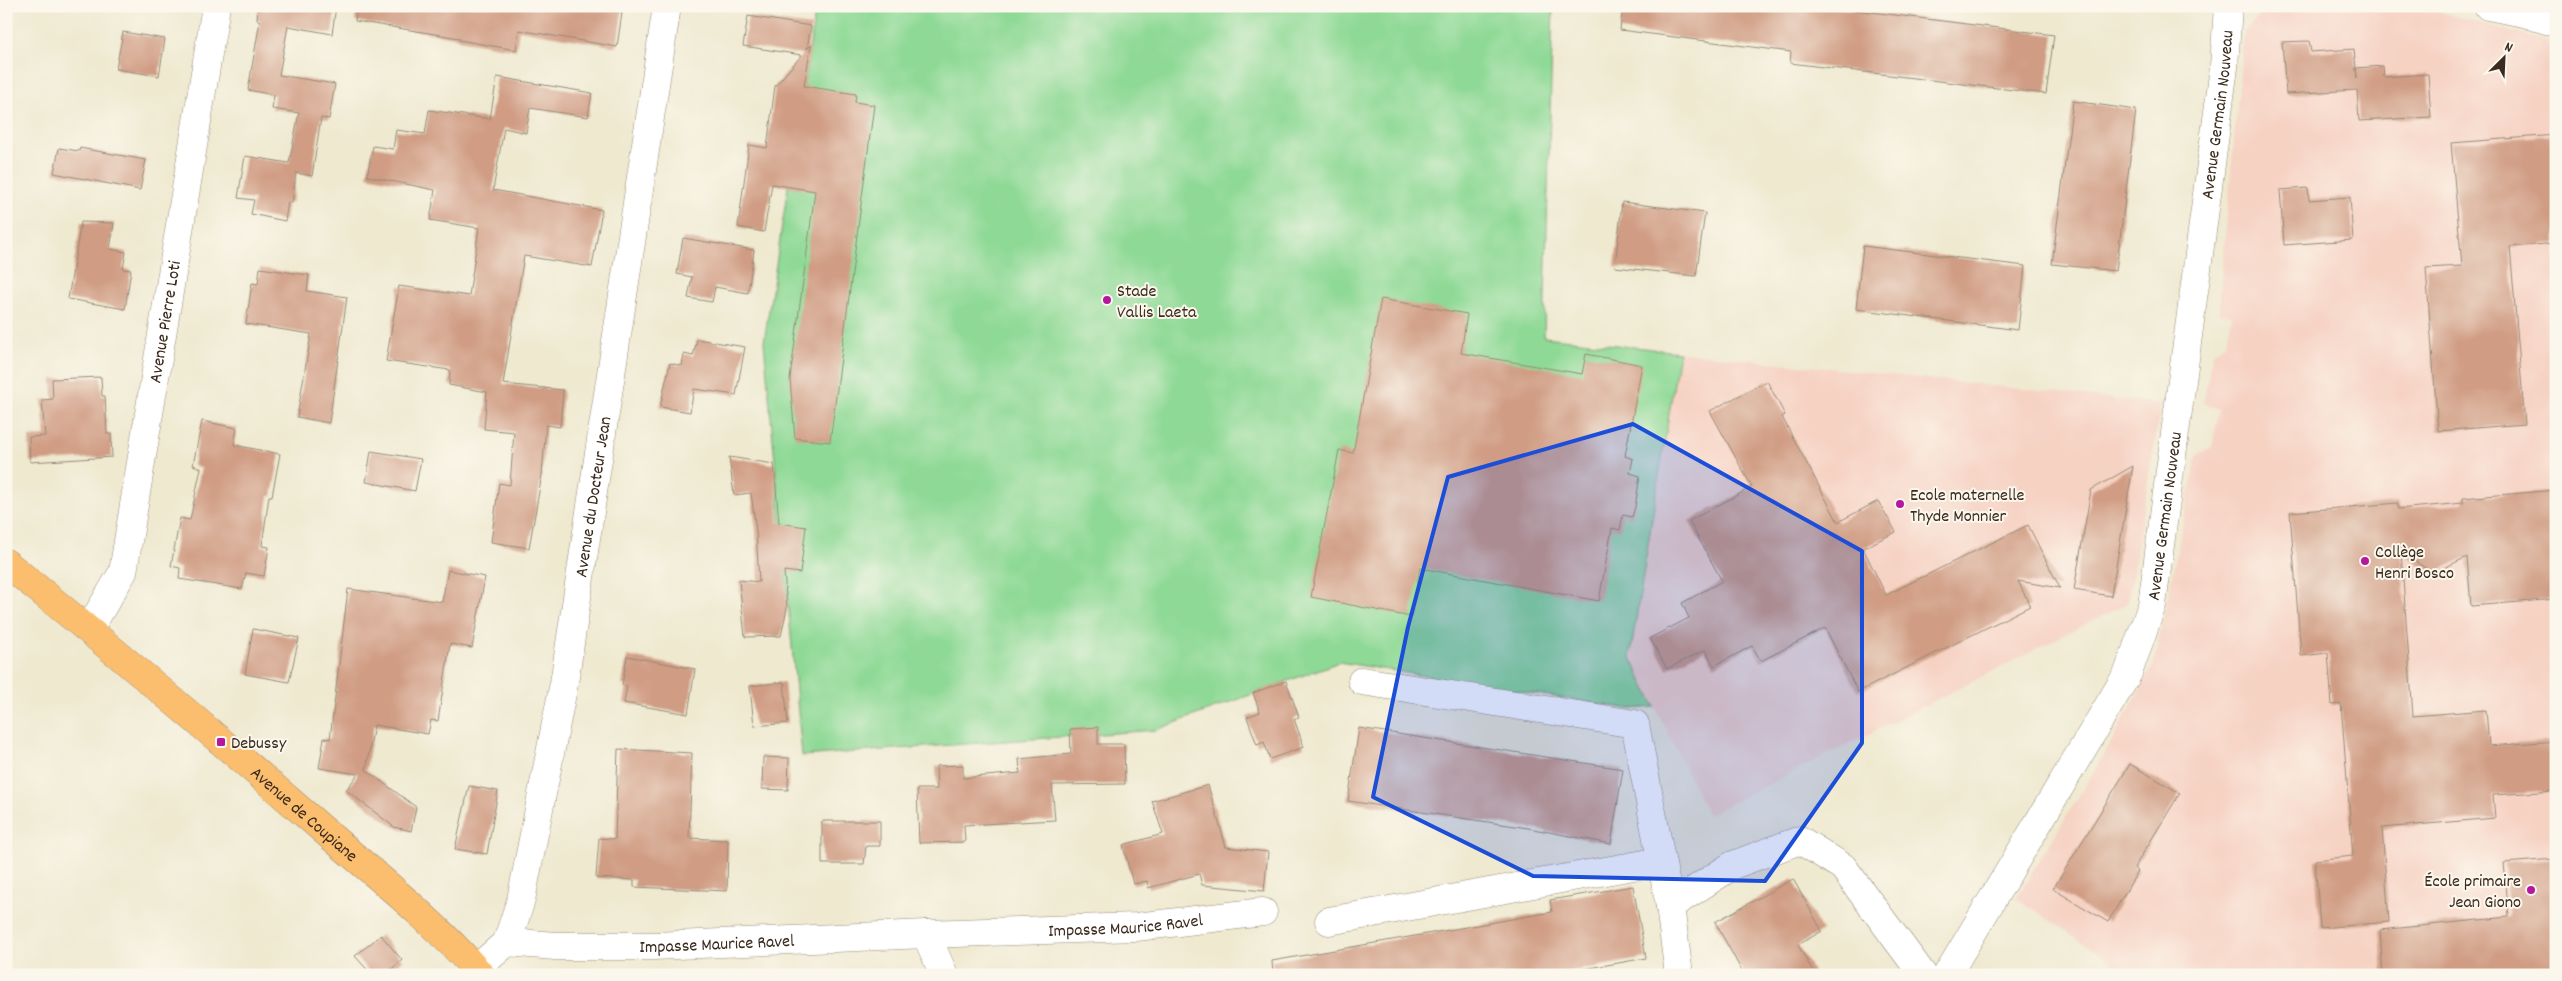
<svg xmlns="http://www.w3.org/2000/svg" width="2562" height="981" font-family="Dekko,sans-serif">
  <style>
    .built { fill: #f6d2c3 }
    .green { fill: #8ed995; stroke: #64825a }
    .building { fill: #d09c83 }
    .lines { fill: none; stroke-linecap: round; stroke-linejoin: round }
    .minor-casing { stroke: #958a77; stroke-width: 29 }
    .major-casing { stroke: #958a77; stroke-width: 29 }
    .minor { stroke: #fff; stroke-width: 28 }
    .major { stroke: #fbbe6e; stroke-width: 28 }
    .marked { fill: #1d4ed8; fill-opacity: 0.2; stroke: #1d4ed8; stroke-width: 4; stroke-linejoin: round }
    .poi-dot { fill: #b5179e; stroke: #fbf7ec; stroke-width: 2 }
    .labels { text-anchor: middle; stroke-width: 4; stroke-linejoin: round; paint-order: stroke }
    .street-label { font-size: 18px; fill: #3b2a1e; stroke: #fbf7ec }
    .poi-label { font-size: 18px; fill: #3b2a1e; stroke: #fbf7ec; text-anchor: start }
  </style>
  <rect width="100%" height="100%" fill="#fbf7ec"/>
  <filter id="ink" filterUnits="userSpaceOnUse"><feTurbulence type="fractalNoise" baseFrequency=".02" numOctaves="2"/><feDisplacementMap in="SourceGraphic" scale="10" xChannelSelector="R" yChannelSelector="G"/><feConvolveMatrix kernelMatrix="1 2 1 2 8 2 1 2 1" color-interpolation-filters="sRGB"/></filter>
  <filter id="wash" filterUnits="userSpaceOnUse"><feTurbulence type="fractalNoise" baseFrequency=".0096" numOctaves="4" result="noise"/><feDisplacementMap in="SourceGraphic" scale="20" xChannelSelector="R" yChannelSelector="G"/><feGaussianBlur stdDeviation="1.12" result="paint"/><feColorMatrix in="noise" values="0 0 0 0 0 0 0 0 0 0 0 0 0 0 0 0 0 1.4 0 .05"/><feComposite in="paint" operator="in"/></filter>
  <g filter="url(#wash)">
    <rect width="100%" height="100%" fill="#efe9d0"/>
    <!-- built -->
    <g class="built">
      <path d="M 2270,6 L 2408,6 L 2437,11 L 2556,44 L 2556,975 L 2132,975 L 2016,898 L 2104,755 L 2153,666 L 2197,455 L 2212,447 L 2219,409 L 2203,403 L 2214,351 L 2226,343 L 2232,315 L 2218,314 L 2244,30 Z"/>
      <path d="M 1679,352 L 2161,404 L 2128,603 L 1708,815 L 1630,656 Z"/>
    </g>
    <!-- green -->
    <path class="green" d="M 816,6 L 1553,6 L 1544,337 L 1679,352 L 1630,656 L 1655,707 L 1630,709 L 1339,662 L 1156,730 L 802,756 L 764,342 Z"/>
    <g id="blocks">
      <!-- building -->
      <g class="building">
        <path d="M 258,6 L 336,6 L 332,34 L 288,26 L 279,75 L 335,84 L 329,119 L 321,118 L 312,176 L 296,173 L 292,203 L 288,202 L 285,221 L 251,214 L 254,200 L 238,198 L 245,156 L 289,163 L 299,113 L 272,109 L 274,95 L 248,90 L 260,21 L 257,20 Z"/>
        <path d="M 357,6 L 623,6 L 617,47 L 519,30 L 516,50 L 459,40 L 459,38 L 355,21 Z"/>
        <path d="M 1623,6 L 1823,6 L 2054,35 L 2046,94 L 1790,63 L 1791,52 L 1620,30 Z"/>
        <path d="M 748,16 L 811,26 L 807,49 L 811,45 L 804,86 L 856,94 L 855,102 L 874,105 L 830,442 L 795,438 L 790,379 L 815,191 L 772,184 L 764,232 L 738,227 L 749,145 L 767,148 L 775,86 L 802,55 L 743,46 Z"/>
        <path d="M 123,32 L 165,39 L 159,76 L 116,69 Z"/>
        <path d="M 2309,41 L 2311,52 L 2354,49 L 2357,78 L 2356,68 L 2383,66 L 2384,77 L 2428,74 L 2431,117 L 2359,121 L 2357,90 L 2286,94 L 2282,42 Z"/>
        <path d="M 497,77 L 592,93 L 588,117 L 530,108 L 526,133 L 504,128 L 493,190 L 602,210 L 592,267 L 524,256 L 503,384 L 563,390 L 560,427 L 546,425 L 542,475 L 529,548 L 491,542 L 499,483 L 510,485 L 514,432 L 484,429 L 487,392 L 449,385 L 450,370 L 386,361 L 399,286 L 469,296 L 479,228 L 430,220 L 435,190 L 367,176 L 373,146 L 393,149 L 396,130 L 425,134 L 429,110 L 490,119 Z"/>
        <path d="M 2073,101 L 2136,110 L 2116,271 L 2052,264 Z"/>
        <path d="M 2556,135 L 2556,243 L 2510,247 L 2525,424 L 2438,431 L 2426,268 L 2462,266 L 2451,143 Z"/>
        <path d="M 59,148 L 79,151 L 80,148 L 146,160 L 140,190 L 54,173 Z"/>
        <path d="M 2308,188 L 2309,200 L 2350,197 L 2353,240 L 2284,245 L 2280,190 Z"/>
        <path d="M 1622,202 L 1705,213 L 1696,276 L 1615,267 Z"/>
        <path d="M 81,222 L 114,223 L 110,249 L 126,252 L 123,269 L 131,270 L 125,309 L 68,299 Z"/>
        <path d="M 683,238 L 754,250 L 748,293 L 715,287 L 712,302 L 688,298 L 692,277 L 677,274 Z"/>
        <path d="M 1863,246 L 2025,266 L 2018,330 L 1856,309 Z"/>
        <path d="M 260,268 L 309,275 L 307,291 L 347,297 L 329,423 L 297,417 L 311,334 L 246,324 L 252,283 L 258,284 Z"/>
        <path d="M 1381,299 L 1467,314 L 1461,353 L 1582,374 L 1586,354 L 1642,365 L 1625,456 L 1633,459 L 1630,473 L 1640,476 L 1635,507 L 1632,517 L 1623,515 L 1620,530 L 1612,528 L 1599,601 L 1420,568 L 1411,617 L 1311,597 L 1339,450 L 1353,453 Z"/>
        <path d="M 697,339 L 745,347 L 736,395 L 694,389 L 690,412 L 660,407 L 670,363 L 682,366 L 684,354 L 693,356 Z"/>
        <path d="M 101,377 L 102,396 L 105,396 L 107,434 L 111,434 L 112,457 L 30,462 L 29,437 L 45,436 L 42,400 L 53,399 L 52,379 Z"/>
        <path d="M 1767,381 L 1785,415 L 1782,417 L 1838,522 L 1878,501 L 1896,532 L 1863,548 L 1886,595 L 2028,525 L 2060,588 L 2018,581 L 2030,606 L 1858,692 L 1825,628 L 1761,661 L 1752,646 L 1714,666 L 1705,650 L 1667,669 L 1650,638 L 1689,618 L 1682,603 L 1722,581 L 1689,521 L 1752,487 L 1710,411 Z"/>
        <path d="M 202,421 L 237,428 L 234,445 L 280,454 L 272,496 L 269,496 L 262,546 L 269,547 L 264,576 L 246,573 L 242,589 L 179,579 L 180,568 L 171,566 L 180,518 L 190,520 L 201,468 L 193,465 Z"/>
        <path d="M 371,451 L 421,459 L 415,491 L 366,482 Z"/>
        <path d="M 729,457 L 774,464 L 779,523 L 806,527 L 800,573 L 784,571 L 787,608 L 781,636 L 745,637 L 739,580 L 759,582 L 756,530 L 751,493 L 734,495 Z"/>
        <path d="M 2133,466 L 2111,596 L 2074,590 L 2091,490 Z"/>
        <path d="M 2556,490 L 2556,599 L 2471,606 L 2467,557 L 2433,573 L 2401,552 L 2413,716 L 2486,710 L 2489,746 L 2556,741 L 2556,791 L 2493,795 L 2495,818 L 2382,828 L 2389,922 L 2320,928 L 2315,860 L 2353,856 L 2341,704 L 2332,705 L 2328,653 L 2301,656 L 2290,512 L 2398,503 L 2398,509 L 2463,503 L 2463,498 Z"/>
        <path d="M 448,570 L 485,577 L 472,648 L 450,644 L 438,721 L 431,720 L 428,734 L 374,725 L 366,770 L 416,807 L 411,831 L 394,827 L 346,790 L 358,774 L 319,768 L 324,738 L 330,739 L 348,589 L 442,602 Z"/>
        <path d="M 253,629 L 299,638 L 289,682 L 245,674 Z"/>
        <path d="M 627,656 L 695,669 L 688,714 L 624,703 L 627,686 L 622,685 Z"/>
        <path d="M 1286,681 L 1299,717 L 1294,719 L 1304,747 L 1270,759 L 1264,742 L 1257,745 L 1247,717 L 1260,712 L 1253,693 Z"/>
        <path d="M 784,682 L 788,723 L 754,726 L 750,686 Z"/>
        <path d="M 1098,727 L 1098,744 L 1124,744 L 1125,784 L 1052,785 L 1055,820 L 964,825 L 965,842 L 919,843 L 917,789 L 937,789 L 936,766 L 963,765 L 963,778 L 1020,773 L 1019,759 L 1071,754 L 1070,729 Z"/>
        <path d="M 1359,728 L 1623,769 L 1611,844 L 1528,828 L 1348,801 Z"/>
        <path d="M 618,749 L 692,753 L 689,838 L 728,840 L 727,891 L 634,887 L 634,880 L 596,878 L 599,838 L 615,839 Z"/>
        <path d="M 763,757 L 789,758 L 788,790 L 762,789 Z"/>
        <path d="M 2130,764 L 2180,793 L 2134,868 L 2138,871 L 2108,922 L 2053,889 Z"/>
        <path d="M 1208,785 L 1226,847 L 1268,852 L 1264,891 L 1202,885 L 1199,874 L 1148,888 L 1147,881 L 1133,884 L 1123,845 L 1163,834 L 1152,801 Z"/>
        <path d="M 469,786 L 498,791 L 487,854 L 455,849 Z"/>
        <path d="M 822,821 L 880,821 L 880,846 L 866,846 L 864,864 L 822,864 Z"/>
        <path d="M 2556,859 L 2556,968 L 2514,972 L 2515,975 L 2383,975 L 2380,930 L 2509,917 L 2504,863 Z"/>
        <path d="M 1793,879 L 1822,931 L 1798,945 L 1815,975 L 1744,975 L 1715,922 Z"/>
        <path d="M 1633,886 L 1646,958 L 1551,975 L 1273,975 L 1272,961 L 1552,912 L 1550,900 Z"/>
        <path d="M 381,935 L 402,960 L 385,975 L 372,975 L 355,956 Z"/>
      </g>
    </g>
  </g>
  <g filter="url(#ink)">
    <use href="#blocks" fill-opacity="0" stroke="#958a77" stroke-width="1"/>
    <g class="lines">
      <!-- minor casing -->
      <g class="minor-casing">
        <g id="minor">
          <path d="M 2488,6 L 2524,13 L 2556,23"/>
          <path id="s1" d="M 89,629 L 123,572 L 216,6"/>
          <path d="M 1362,681 L 1635,724 L 1670,906 L 1733,865 L 1800,840 L 1843,867 L 1923,975"/>
          <path d="M 1670,906 L 1679,975"/>
          <path d="M 1329,921 L 1661,861"/>
          <path d="M 926,934 L 944,975"/>
          <path id="s2" d="M 507,942 L 555,946 L 654,946 L 926,934 L 1136,927 L 1263,912"/>
          <path id="s3" d="M 476,969 L 507,942 L 521,900 L 564,683 L 667,6"/>
          <path id="s4" d="M 1947,975 L 2128,673 L 2152,605 L 2224,67 L 2228,6"/>
        </g>
      </g>
      <!-- major casing -->
      <g class="major-casing">
        <g id="major">
          <path id="s5" d="M 6,563 C 111,647 212,733 313,821 C 370,871 431,918 481,975"/>
        </g>
      </g>
      <!-- minor -->
      <use href="#minor" class="minor"/>
      <!-- major -->
      <use href="#major" class="major"/>
    </g>
  </g>
  <!-- marked area -->
  <path class="marked" d="M 1633,424 L 1862,551 L 1862,743 L 1765,881 L 1533,876 L 1373,797 L 1408,627 L 1448,477 Z"/>
  <!-- markers -->
  <g class="poi-dot">
    <circle cx="1107" cy="300" r="5"/>
    <circle cx="1900" cy="504" r="5"/>
    <circle cx="2365" cy="561" r="5"/>
    <rect x="216" y="737" width="10" height="10" rx="2.5"/>
    <circle cx="2531" cy="890" r="5"/>
  </g>
  <g class="labels">
    <!-- street labels -->
    <g class="street-label">
      <text dy="6" stroke="none"><textPath href="#s4" startOffset="919">Avenue Germain Nouveau</textPath></text>
      <text dy="6" stroke="none"><textPath href="#s1" startOffset="320">Avenue Pierre Loti</textPath></text>
      <text dy="6" stroke="none"><textPath href="#s3" startOffset="495">Avenue du Docteur Jean</textPath></text>
      <text dy="6" stroke="none"><textPath href="#s4" startOffset="514">Avenue Germain Nouveau</textPath></text>
      <text dy="6" stroke="none"><textPath href="#s5" startOffset="390">Avenue de Coupiane</textPath></text>
      <text dy="6" stroke="none"><textPath href="#s2" startOffset="619">Impasse Maurice Ravel</textPath></text>
      <text dy="6" stroke="none"><textPath href="#s2" startOffset="210">Impasse Maurice Ravel</textPath></text>
    </g>
    <!-- poi labels -->
    <g class="poi-label">
      <text x="1117" y="296">Stade<tspan x="1117" dy="21">Vallis Laeta</tspan></text>
      <text x="1910" y="500">Ecole maternelle<tspan x="1910" dy="21">Thyde Monnier</tspan></text>
      <text x="2375" y="557">Collège<tspan x="2375" dy="21">Henri Bosco</tspan></text>
      <text x="231" y="748">Debussy</text>
      <text x="2521" y="886" text-anchor="end">École primaire<tspan x="2521" dy="21">Jean Giono</tspan></text>
    </g>
  </g>
  <!-- margin -->
  <rect width="2562" height="981" fill="none" stroke="#fbf7ec" stroke-width="25"/>
  <!-- north arrow -->
  <g transform="translate(2504 58) rotate(24)" stroke="#fbf7ec" stroke-width="4" paint-order="stroke">
  <path d="M0-4L9 19L0 12L-9 19Z" fill="#3b2a1e"/>
  <text y="-8" font-size="14" font-weight="bold" text-anchor="middle" fill="#3b2a1e">N</text>
  </g>
</svg>
